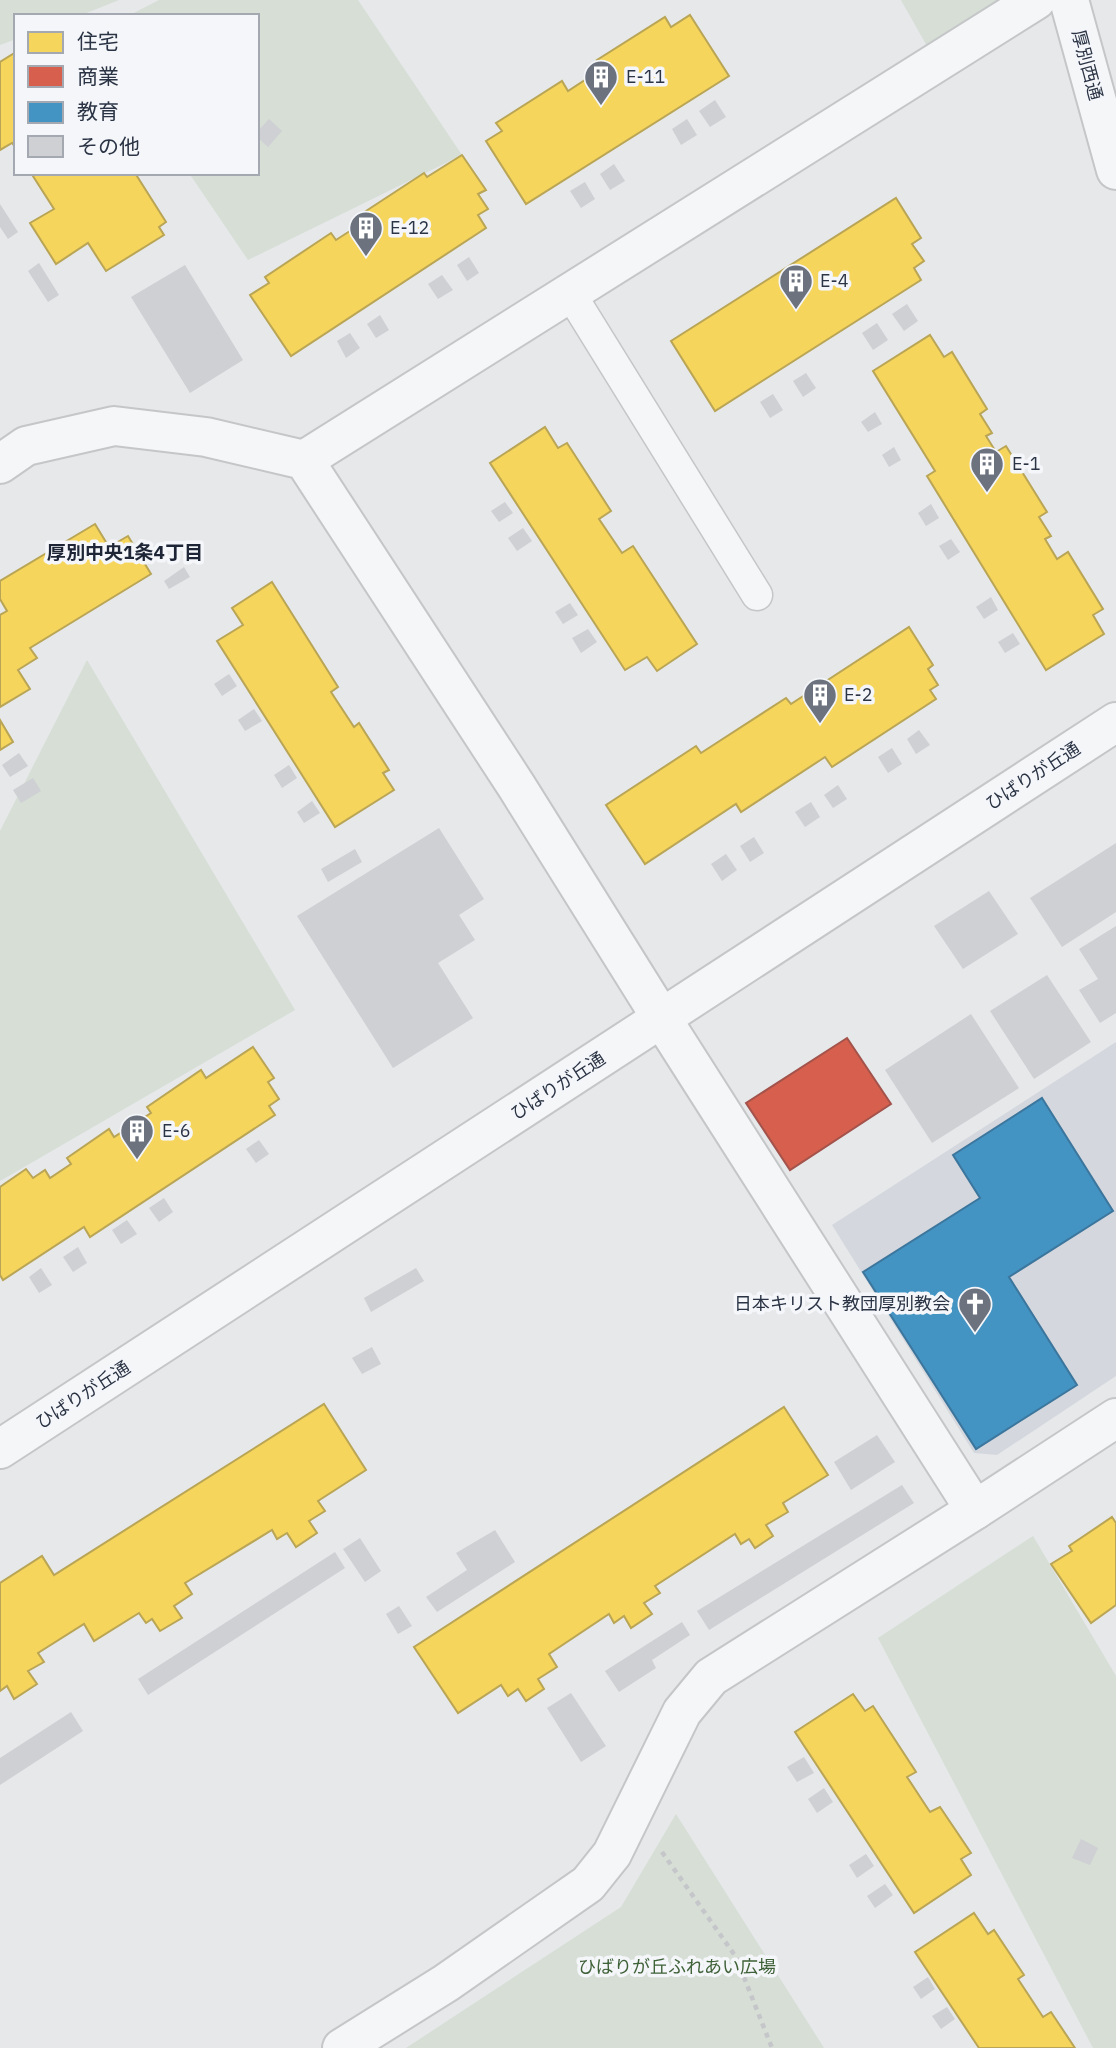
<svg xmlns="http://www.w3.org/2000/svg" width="1116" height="2048" font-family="'IBM Plex Sans','Noto Sans JP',sans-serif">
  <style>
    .built { fill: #d4d7dd }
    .green { fill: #d6ded6 }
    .homes { fill: #f6d55c; stroke: #b9a555; stroke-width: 2 }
    .shops { fill: #d6604d; stroke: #a3534b; stroke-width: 2 }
    .schools { fill: #4393c3; stroke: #3c769d; stroke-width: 2 }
    .building { fill: #ced0d3 }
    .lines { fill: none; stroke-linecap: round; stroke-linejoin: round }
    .service-casing { stroke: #c4c6c8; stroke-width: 33 }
    .minor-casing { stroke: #c4c6c8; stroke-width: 42 }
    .tertiary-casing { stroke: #c4c6c8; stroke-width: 42 }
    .path { stroke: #c5c6ca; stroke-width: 4.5; stroke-dasharray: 5 5; stroke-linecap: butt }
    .service { stroke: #f5f6f7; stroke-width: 30 }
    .minor { stroke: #f5f6f7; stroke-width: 38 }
    .tertiary { stroke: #f5f6f7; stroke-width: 38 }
    .labels { text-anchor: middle; stroke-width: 7; stroke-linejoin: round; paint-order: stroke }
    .street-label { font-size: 18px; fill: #2b3445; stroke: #f4f6f9 }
    .poi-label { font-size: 18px; fill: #2b3445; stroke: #f4f6f9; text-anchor: start }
    .park-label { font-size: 18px; fill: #3f6138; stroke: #f4f6f9 }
    .neighbourhood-label { font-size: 19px; font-weight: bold; fill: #1d2536; stroke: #f4f6f9 }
  </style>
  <rect width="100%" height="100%" fill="#e6e8ea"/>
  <!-- built -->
  <path class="built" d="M 1116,1042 L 1116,1376 L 997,1455 L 974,1453 L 832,1225 Z"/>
  <!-- green -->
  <g class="green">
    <path d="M 0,0 L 119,0 L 79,16 L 16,16 L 16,39 L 0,45 Z"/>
    <path d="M 159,0 L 358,0 L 462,155 L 248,260 L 189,173 L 257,173 L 257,16 L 128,16 Z"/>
    <path d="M 901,0 L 1003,0 L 927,46 Z"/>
    <path d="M 87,660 L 295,1010 L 0,1181 L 0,831 Z"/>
    <path d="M 1033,1536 L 1116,1676 L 1116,2048 L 1093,2048 L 878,1638 Z"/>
    <path d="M 676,1814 L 824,2048 L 406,2048 L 621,1907 Z"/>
  </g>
  <!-- homes -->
  <g class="homes">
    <path d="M 690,15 L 729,76 L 526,204 L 486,141 L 502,131 L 496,123 L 562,81 L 568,91 L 603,68 L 597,60 L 665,17 L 671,27 Z"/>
    <path d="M 16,52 L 16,148 L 12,143 L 0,150 L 0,62 Z"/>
    <path d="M 462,155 L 486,190 L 478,194 L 488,209 L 478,215 L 486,228 L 291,356 L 250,295 L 269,283 L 265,277 L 331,233 L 336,240 L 370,218 L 366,211 L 424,173 L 427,177 Z"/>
    <path d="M 31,173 L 135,173 L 166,222 L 159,227 L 164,235 L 106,271 L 88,243 L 56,264 L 30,223 L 54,209 Z"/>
    <path d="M 896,198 L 921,238 L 912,244 L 924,261 L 914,268 L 921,280 L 715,411 L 671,341 Z"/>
    <path d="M 930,335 L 944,357 L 952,352 L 987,409 L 980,414 L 992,433 L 986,436 L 996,452 L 1006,446 L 1047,512 L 1039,517 L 1051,536 L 1045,539 L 1057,559 L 1068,552 L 1103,609 L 1093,615 L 1104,634 L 1046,670 L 927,476 L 935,471 L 873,371 Z"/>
    <path d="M 545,427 L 558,448 L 567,443 L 611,511 L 599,519 L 622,553 L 633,546 L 697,644 L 657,671 L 647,657 L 625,670 L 490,463 Z"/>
    <path d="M 95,524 L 109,547 L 128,536 L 151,574 L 30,648 L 37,658 L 18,670 L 30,689 L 0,707 L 0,615 L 7,611 L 0,599 L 0,581 Z"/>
    <path d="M 272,582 L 338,687 L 331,692 L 354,727 L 359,723 L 389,770 L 383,773 L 394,790 L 335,827 L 217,641 L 243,625 L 232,608 Z"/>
    <path d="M 909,627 L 933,665 L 928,669 L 938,685 L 930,690 L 936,699 L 832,767 L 825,757 L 741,812 L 736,804 L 645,864 L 606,805 L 696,746 L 701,753 L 786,698 L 791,704 Z"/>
    <path d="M 0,720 L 13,742 L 0,750 Z"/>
    <path d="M 253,1047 L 274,1078 L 268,1082 L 279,1099 L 269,1106 L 275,1115 L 90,1237 L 84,1227 L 3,1280 L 0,1275 L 0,1187 L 26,1169 L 33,1178 L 45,1170 L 50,1178 L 71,1164 L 67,1158 L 109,1129 L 114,1137 L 151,1113 L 147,1107 L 201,1070 L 206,1078 Z"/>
    <path d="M 324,1404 L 366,1470 L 318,1501 L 325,1511 L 309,1521 L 317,1533 L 296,1547 L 287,1533 L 277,1539 L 272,1530 L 185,1583 L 192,1594 L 174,1606 L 182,1618 L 160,1631 L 152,1619 L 146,1623 L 139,1613 L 94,1641 L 84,1624 L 38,1653 L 44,1662 L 28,1671 L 37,1684 L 14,1699 L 7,1686 L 0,1691 L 0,1583 L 42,1556 L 54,1575 Z"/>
    <path d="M 784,1407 L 828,1475 L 783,1503 L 788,1512 L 766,1525 L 773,1536 L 755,1548 L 749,1539 L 741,1544 L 735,1534 L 655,1586 L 660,1593 L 644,1603 L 652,1614 L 631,1628 L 624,1616 L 614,1623 L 609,1614 L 549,1654 L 557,1667 L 538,1679 L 544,1689 L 526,1701 L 518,1689 L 508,1696 L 501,1685 L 458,1713 L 414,1647 Z"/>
    <path d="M 1112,1517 L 1116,1523 L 1116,1605 L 1091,1623 L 1051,1564 L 1072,1551 L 1069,1546 Z"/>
    <path d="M 853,1694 L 865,1711 L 873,1706 L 916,1772 L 907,1777 L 930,1812 L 940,1807 L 971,1853 L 961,1859 L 971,1875 L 914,1913 L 795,1732 Z"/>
    <path d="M 974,1913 L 988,1934 L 994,1930 L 1024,1975 L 1018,1979 L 1043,2017 L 1051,2012 L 1075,2048 L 979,2048 L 915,1952 Z"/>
  </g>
  <!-- shops -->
  <path class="shops" d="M 847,1038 L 891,1104 L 790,1170 L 746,1103 Z"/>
  <!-- schools -->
  <path class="schools" d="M 1042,1098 L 1113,1211 L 1009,1277 L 1077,1385 L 976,1449 L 863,1272 L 980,1198 L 953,1155 Z"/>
  <!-- building -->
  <g class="building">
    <path d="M 715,100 L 726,117 L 710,127 L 699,111 Z"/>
    <path d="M 269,119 L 282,131 L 268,147 L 257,137 L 257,132 Z"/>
    <path d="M 687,119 L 697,135 L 681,145 L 672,129 Z"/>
    <path d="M 614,164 L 625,181 L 610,190 L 600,174 Z"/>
    <path d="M 585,182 L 595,199 L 581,208 L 570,191 Z"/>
    <path d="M 0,204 L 18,232 L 8,239 L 0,227 Z"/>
    <path d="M 469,257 L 479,273 L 467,281 L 457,265 Z"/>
    <path d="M 39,263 L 59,295 L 48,302 L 28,271 Z"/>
    <path d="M 185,265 L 243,360 L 190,393 L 131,297 Z"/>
    <path d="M 442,275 L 453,290 L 438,299 L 428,284 Z"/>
    <path d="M 907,304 L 918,321 L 904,331 L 892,314 Z"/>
    <path d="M 380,315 L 389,330 L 376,338 L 367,324 Z"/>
    <path d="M 877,323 L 888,340 L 873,350 L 862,333 Z"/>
    <path d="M 350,333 L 360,348 L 346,358 L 337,341 Z"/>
    <path d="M 806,373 L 816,388 L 803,397 L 793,381 Z"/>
    <path d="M 773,394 L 783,410 L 770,418 L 760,402 Z"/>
    <path d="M 875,412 L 882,424 L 868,432 L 861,422 Z"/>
    <path d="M 894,447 L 901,460 L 889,467 L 882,455 Z"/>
    <path d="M 505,502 L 513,513 L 499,522 L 491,511 Z"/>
    <path d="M 931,504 L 939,518 L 926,526 L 918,513 Z"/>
    <path d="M 523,528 L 532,541 L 517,551 L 508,538 Z"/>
    <path d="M 951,539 L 960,552 L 948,560 L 939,546 Z"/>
    <path d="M 184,567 L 190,577 L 169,589 L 164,581 Z"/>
    <path d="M 991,597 L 998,610 L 984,619 L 976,607 Z"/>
    <path d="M 570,603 L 578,615 L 563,624 L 555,612 Z"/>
    <path d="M 588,629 L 597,642 L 581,653 L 572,638 Z"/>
    <path d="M 1013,633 L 1020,644 L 1005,653 L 998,642 Z"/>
    <path d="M 229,674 L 237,686 L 222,696 L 214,684 Z"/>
    <path d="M 254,709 L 262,721 L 245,731 L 238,720 Z"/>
    <path d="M 919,730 L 930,745 L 916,754 L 907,739 Z"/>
    <path d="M 892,748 L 902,764 L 888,773 L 878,757 Z"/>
    <path d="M 19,753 L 28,766 L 10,777 L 2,765 Z"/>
    <path d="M 289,765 L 297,778 L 282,788 L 274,775 Z"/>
    <path d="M 33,778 L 41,791 L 21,803 L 13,790 Z"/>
    <path d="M 838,785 L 847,799 L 833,808 L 824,795 Z"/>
    <path d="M 312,801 L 320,813 L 304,823 L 297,812 Z"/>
    <path d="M 811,802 L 820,817 L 805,827 L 795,812 Z"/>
    <path d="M 439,828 L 484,899 L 459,915 L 475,940 L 438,963 L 473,1018 L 393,1068 L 297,916 Z"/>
    <path d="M 754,837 L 764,853 L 750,862 L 740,846 Z"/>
    <path d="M 1116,843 L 1116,912 L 1062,947 L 1030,898 Z"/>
    <path d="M 355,849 L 362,862 L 328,882 L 321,869 Z"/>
    <path d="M 726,854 L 737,870 L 722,881 L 711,864 Z"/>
    <path d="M 989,891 L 1018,934 L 963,969 L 934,926 Z"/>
    <path d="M 1116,926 L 1116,1013 L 1100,1023 L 1079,990 L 1098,979 L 1079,949 Z"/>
    <path d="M 1047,975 L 1091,1042 L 1034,1079 L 990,1011 Z"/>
    <path d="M 971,1014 L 1019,1088 L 932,1143 L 885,1070 Z"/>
    <path d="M 259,1140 L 269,1154 L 256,1163 L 246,1149 Z"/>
    <path d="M 164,1198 L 173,1212 L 159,1222 L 149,1208 Z"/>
    <path d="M 127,1220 L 137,1234 L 121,1244 L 112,1230 Z"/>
    <path d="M 78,1247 L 87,1263 L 73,1272 L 63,1257 Z"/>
    <path d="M 41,1268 L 52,1285 L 39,1293 L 29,1277 Z"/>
    <path d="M 416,1268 L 424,1281 L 371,1312 L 364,1298 Z"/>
    <path d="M 372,1347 L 381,1364 L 362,1374 L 352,1358 Z"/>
    <path d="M 877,1435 L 895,1462 L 851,1490 L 834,1462 Z"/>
    <path d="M 902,1485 L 914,1503 L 709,1630 L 697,1611 Z"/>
    <path d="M 495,1530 L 515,1562 L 437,1612 L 426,1597 L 467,1570 L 456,1553 Z"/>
    <path d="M 360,1538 L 381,1571 L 365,1582 L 343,1549 Z"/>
    <path d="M 335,1552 L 345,1568 L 148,1695 L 138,1679 Z"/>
    <path d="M 399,1606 L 412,1626 L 398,1634 L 386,1614 Z"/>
    <path d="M 682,1622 L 690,1635 L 652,1660 L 656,1668 L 619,1692 L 605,1671 Z"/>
    <path d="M 571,1693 L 606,1746 L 581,1762 L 547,1708 Z"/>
    <path d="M 71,1712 L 83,1731 L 0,1785 L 0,1758 Z"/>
    <path d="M 804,1757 L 814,1773 L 797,1782 L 787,1767 Z"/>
    <path d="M 824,1788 L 833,1802 L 817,1813 L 808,1799 Z"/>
    <path d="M 1081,1839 L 1098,1848 L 1090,1865 L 1072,1858 Z"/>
    <path d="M 866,1854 L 874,1866 L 857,1878 L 849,1865 Z"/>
    <path d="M 885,1884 L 893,1895 L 875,1908 L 867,1896 Z"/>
    <path d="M 928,1977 L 935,1989 L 921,1999 L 913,1987 Z"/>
    <path d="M 947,2007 L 955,2019 L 941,2029 L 932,2016 Z"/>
  </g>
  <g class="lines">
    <!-- service casing -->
    <g class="service-casing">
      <path id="service" d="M 570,293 L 757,595"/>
    </g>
    <!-- minor casing -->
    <g class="minor-casing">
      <g id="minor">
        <path d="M 304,460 L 1036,0"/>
        <path d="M 0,464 L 26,446 L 114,426 L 206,437 L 304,460 L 517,787 L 662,1019 L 975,1510"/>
        <path d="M 342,2048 L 446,1983 L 588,1884 L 612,1854 L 682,1712 L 711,1677 L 975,1510 L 1116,1418"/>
      </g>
    </g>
    <!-- tertiary casing -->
    <g class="tertiary-casing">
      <g id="tertiary">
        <path d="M 1069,0 L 1116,170"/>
        <path d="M 0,1449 L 1116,722"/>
      </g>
    </g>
    <!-- path -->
    <path class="path" d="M 662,1852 L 736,1957 L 772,2048"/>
    <!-- service -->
    <use href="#service" class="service"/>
    <!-- minor -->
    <use href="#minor" class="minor"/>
    <!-- tertiary -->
    <use href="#tertiary" class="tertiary"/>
  </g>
  <!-- icons -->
  <defs>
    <g id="building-pin" transform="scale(1.75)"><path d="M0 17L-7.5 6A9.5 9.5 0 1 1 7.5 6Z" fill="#6c737f" stroke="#f4f6f9"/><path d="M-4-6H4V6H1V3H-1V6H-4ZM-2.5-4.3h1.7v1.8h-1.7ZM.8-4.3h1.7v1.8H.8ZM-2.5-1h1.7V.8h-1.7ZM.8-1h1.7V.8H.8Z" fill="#fff"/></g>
    <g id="church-pin" transform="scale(1.75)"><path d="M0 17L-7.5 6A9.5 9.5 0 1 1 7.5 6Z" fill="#6c737f" stroke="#f4f6f9"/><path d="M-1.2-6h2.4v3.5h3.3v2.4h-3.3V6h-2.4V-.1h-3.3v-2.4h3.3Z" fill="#fff"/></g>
  </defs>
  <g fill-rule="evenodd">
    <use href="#building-pin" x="601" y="77"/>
    <use href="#building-pin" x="366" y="228"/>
    <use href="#building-pin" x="796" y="281"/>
    <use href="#building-pin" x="987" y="464"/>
    <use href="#building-pin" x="820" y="695"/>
    <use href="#building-pin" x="137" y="1131"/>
    <use href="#church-pin" x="975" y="1304"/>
  </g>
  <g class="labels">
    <!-- street labels -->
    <g class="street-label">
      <text transform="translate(1087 65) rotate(75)" y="6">厚別西通</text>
      <text transform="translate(1033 776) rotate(-33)" y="6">ひばりが丘通</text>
      <text transform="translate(558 1086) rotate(-33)" y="6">ひばりが丘通</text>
      <text transform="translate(83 1395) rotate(-33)" y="6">ひばりが丘通</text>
    </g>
    <!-- poi labels -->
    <g class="poi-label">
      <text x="626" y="83">E-11</text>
      <text x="390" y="234">E-12</text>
      <text x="820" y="287">E-4</text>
      <text x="1012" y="470">E-1</text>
      <text x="844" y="701">E-2</text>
      <text x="162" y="1137">E-6</text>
      <text x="950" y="1310" text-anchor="end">日本キリスト教団厚別教会</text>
    </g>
    <!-- park labels -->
    <g class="park-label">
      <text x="677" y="1973">ひばりが丘ふれあい広場</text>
    </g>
    <!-- neighbourhood labels -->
    <g class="neighbourhood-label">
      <text x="125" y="559">厚別中央1条4丁目</text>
    </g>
  </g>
  <!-- legend -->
  <rect x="14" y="14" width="245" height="161" fill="#f4f6f9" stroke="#a4a8b1" stroke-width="2"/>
  <rect x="28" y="32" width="35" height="21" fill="#f6d55c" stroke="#a4a8b1" stroke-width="2"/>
  <text x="77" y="49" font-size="21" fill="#2b3445">住宅</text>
  <rect x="28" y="66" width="35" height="21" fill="#d6604d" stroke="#a4a8b1" stroke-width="2"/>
  <text x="77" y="84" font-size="21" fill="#2b3445">商業</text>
  <rect x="28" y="102" width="35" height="21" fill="#4393c3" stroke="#a4a8b1" stroke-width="2"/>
  <text x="77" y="119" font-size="21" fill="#2b3445">教育</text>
  <rect x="28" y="136" width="35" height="21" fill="#ced0d3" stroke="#a4a8b1" stroke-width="2"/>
  <text x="77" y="154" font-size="21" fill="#2b3445">その他</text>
</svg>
